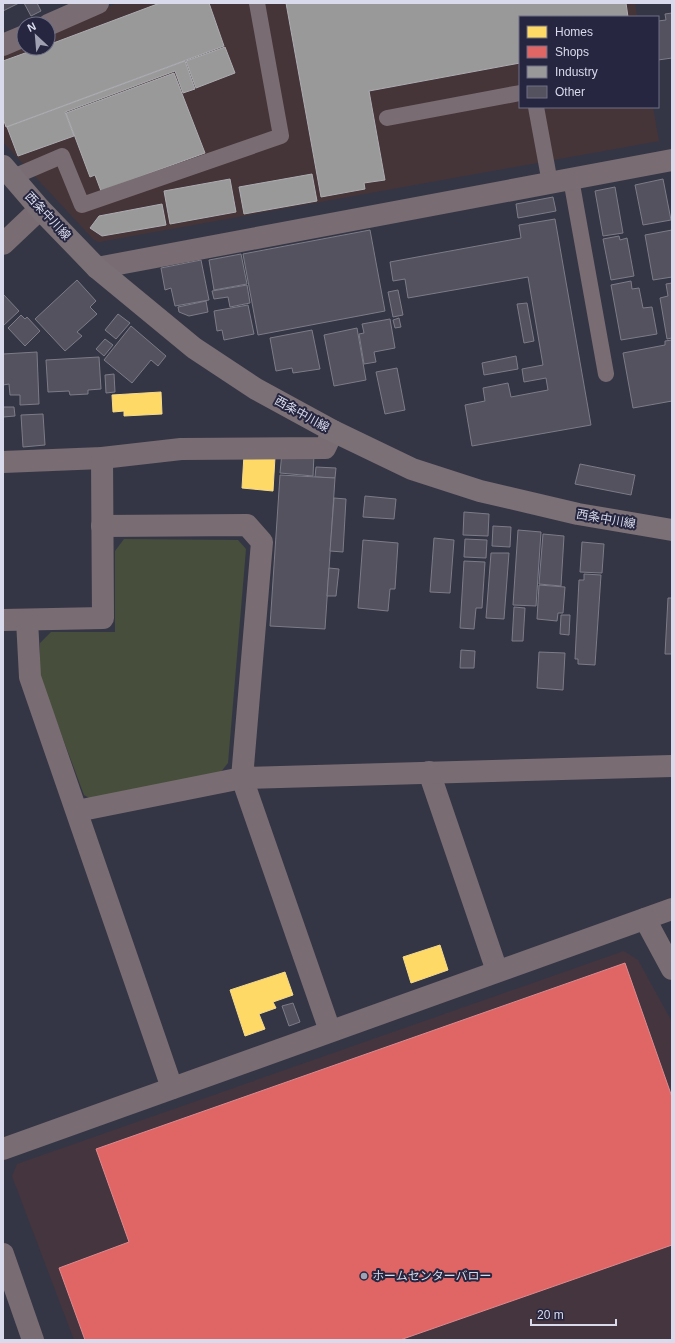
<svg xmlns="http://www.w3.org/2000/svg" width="675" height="1343" font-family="Arial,'Noto Sans JP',sans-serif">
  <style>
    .commercial { fill: #45353f }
    .industrial { fill: #463538 }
    .green { fill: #474e3b }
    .homes { fill: #ffd966; stroke: #f4da8e }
    .shops { fill: #e06666; stroke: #de898e }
    .industry { fill: #999; stroke: #acadb2 }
    .building { fill: #53525e; stroke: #7c7b88 }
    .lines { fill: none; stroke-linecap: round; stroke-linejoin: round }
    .service { stroke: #796d73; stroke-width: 16 }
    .minor { stroke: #796d73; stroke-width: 22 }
    .tertiary { stroke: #796d73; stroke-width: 22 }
    .secondary { stroke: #7c7077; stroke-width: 22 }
    .poi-dot { fill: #a0a1b2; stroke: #262640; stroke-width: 1.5 }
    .labels { text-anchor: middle; stroke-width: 4; stroke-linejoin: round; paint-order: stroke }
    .street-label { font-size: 12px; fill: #d9dbec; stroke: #262640 }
    .poi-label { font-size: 12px; fill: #d9dbec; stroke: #262640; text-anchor: start }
  </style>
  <rect width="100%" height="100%" fill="#353645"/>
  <!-- commercial -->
  <path class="commercial" d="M 624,951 L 638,960 L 672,1022 L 672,1340 L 74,1340 L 12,1176 L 17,1164 Z"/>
  <!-- industrial -->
  <path class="industrial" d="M 117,3 L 635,3 L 637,17 L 520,17 L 520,107 L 653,107 L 659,141 L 99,242 L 94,240 L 3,142 L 3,55 L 24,46 L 24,48 L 48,48 L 48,34 Z"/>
  <!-- green -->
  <path class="green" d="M 124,539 L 238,540 L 246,549 L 228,763 L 220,773 L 94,801 L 84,795 L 40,677 L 40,643 L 51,632 L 115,632 L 115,551 Z"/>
  <!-- homes -->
  <g class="homes">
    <path d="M 161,392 L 162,414 L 124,416 L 124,411 L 113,412 L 112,395 Z"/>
    <path d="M 244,455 L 275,457 L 273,491 L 242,488 Z"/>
    <path d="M 440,945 L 448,970 L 411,983 L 403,957 Z"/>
    <path d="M 285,972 L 293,995 L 273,1002 L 276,1008 L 259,1014 L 265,1029 L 245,1036 L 230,990 Z"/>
  </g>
  <!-- shops -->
  <path class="shops" d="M 625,963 L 672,1097 L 672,1245 L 400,1340 L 85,1340 L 59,1268 L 129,1242 L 96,1149 Z"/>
  <!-- industry -->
  <g class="industry">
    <path d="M 160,3 L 209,3 L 224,46 L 6,127 L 3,118 L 3,61 L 39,48 L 48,48 L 48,45 Z"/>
    <path d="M 286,3 L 626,3 L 628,17 L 520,17 L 520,63 L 369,91 L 385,180 L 364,183 L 365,189 L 321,197 Z"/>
    <path d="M 225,47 L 235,73 L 196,88 L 186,61 Z"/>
    <path d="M 185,61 L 195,89 L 183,93 L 175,71 L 65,112 L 74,136 L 18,156 L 7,127 Z"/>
    <path d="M 174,73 L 205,153 L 101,191 L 95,175 L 90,177 L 66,113 Z"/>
    <path d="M 312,174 L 317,201 L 244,214 L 239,187 Z"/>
    <path d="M 230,179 L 236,212 L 170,224 L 164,191 Z"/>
    <path d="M 162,204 L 166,225 L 102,236 L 90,228 L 99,216 Z"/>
  </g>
  <!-- building -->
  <g class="building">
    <path d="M 3,3 L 19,3 L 3,11 Z"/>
    <path d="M 24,3 L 37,3 L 41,11 L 31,16 Z"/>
    <path d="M 672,13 L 672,58 L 658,60 L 658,21 L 666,20 L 665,14 Z"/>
    <path d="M 663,179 L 671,220 L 643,225 L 635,185 Z"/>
    <path d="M 615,187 L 623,233 L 603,236 L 595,191 Z"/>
    <path d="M 553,197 L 556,211 L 518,218 L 516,204 Z"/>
    <path d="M 555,219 L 591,425 L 472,446 L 465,405 L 485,401 L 483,388 L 508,383 L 511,397 L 548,390 L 546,378 L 524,382 L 522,369 L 543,365 L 528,277 L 408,298 L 405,279 L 393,281 L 390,262 L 521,238 L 519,225 Z"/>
    <path d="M 370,230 L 385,311 L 258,335 L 243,254 Z"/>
    <path d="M 672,230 L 672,277 L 653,280 L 645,235 Z"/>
    <path d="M 619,236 L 620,240 L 627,238 L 634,276 L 611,280 L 603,239 Z"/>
    <path d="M 241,254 L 247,284 L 214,290 L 209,260 Z"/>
    <path d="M 201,260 L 209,300 L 175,306 L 171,288 L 165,290 L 161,268 Z"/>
    <path d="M 77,280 L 96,301 L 90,307 L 97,314 L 77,332 L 82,336 L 65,351 L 35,319 Z"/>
    <path d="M 631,281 L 632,289 L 639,288 L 643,308 L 652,307 L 657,334 L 621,340 L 611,285 Z"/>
    <path d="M 672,283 L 672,338 L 667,339 L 660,298 L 668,296 L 666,284 Z"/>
    <path d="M 247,285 L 250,303 L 230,307 L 228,297 L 214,299 L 212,291 Z"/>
    <path d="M 398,290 L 403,315 L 393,317 L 388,292 Z"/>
    <path d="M 3,294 L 19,311 L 3,326 Z"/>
    <path d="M 206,301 L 208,312 L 189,316 L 179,312 L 178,307 Z"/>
    <path d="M 527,303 L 534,341 L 524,343 L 517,304 Z"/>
    <path d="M 248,305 L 254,334 L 224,340 L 222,330 L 217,331 L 214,311 Z"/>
    <path d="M 118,314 L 130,323 L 116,339 L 105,330 Z"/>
    <path d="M 21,315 L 25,319 L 27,317 L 40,331 L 25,346 L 8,328 Z"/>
    <path d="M 399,318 L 401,327 L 395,328 L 393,320 Z"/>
    <path d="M 390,319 L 395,348 L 374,352 L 376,362 L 364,364 L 359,334 L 364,333 L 362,324 Z"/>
    <path d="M 131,326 L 166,356 L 158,366 L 151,360 L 132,383 L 104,360 Z"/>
    <path d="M 357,328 L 366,380 L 334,386 L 324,335 Z"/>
    <path d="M 312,330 L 320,369 L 293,373 L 292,368 L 276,371 L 270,338 Z"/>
    <path d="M 105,339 L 113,345 L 104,356 L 96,349 Z"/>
    <path d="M 672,340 L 672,401 L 633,408 L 623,353 L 665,345 L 665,341 Z"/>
    <path d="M 37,352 L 39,404 L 20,405 L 20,395 L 10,395 L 9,384 L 3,385 L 3,354 Z"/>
    <path d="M 516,356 L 518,369 L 484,375 L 482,363 Z"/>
    <path d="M 99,357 L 101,389 L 88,390 L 88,394 L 70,395 L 69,391 L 48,392 L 46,360 Z"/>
    <path d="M 397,368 L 405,410 L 385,414 L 376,372 Z"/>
    <path d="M 114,374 L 115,392 L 106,393 L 105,375 Z"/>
    <path d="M 3,407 L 14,407 L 15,416 L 3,417 Z"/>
    <path d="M 43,414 L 45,445 L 23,447 L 21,415 Z"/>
    <path d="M 282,452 L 314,454 L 313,476 L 280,473 Z"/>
    <path d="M 580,464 L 635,475 L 631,495 L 575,484 Z"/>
    <path d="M 316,467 L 336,468 L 335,478 L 315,477 Z"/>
    <path d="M 280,475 L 335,478 L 325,629 L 270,626 Z"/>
    <path d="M 365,496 L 396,499 L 394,519 L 363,517 Z"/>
    <path d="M 334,498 L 346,499 L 343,552 L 330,551 Z"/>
    <path d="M 464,512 L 489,514 L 488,536 L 463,535 Z"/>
    <path d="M 493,526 L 511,527 L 510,547 L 492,546 Z"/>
    <path d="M 518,530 L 541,532 L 536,606 L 513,605 Z"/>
    <path d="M 543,534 L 564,536 L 561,586 L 539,584 Z"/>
    <path d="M 434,538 L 454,540 L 450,593 L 430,592 Z"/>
    <path d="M 465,539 L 487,540 L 486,558 L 464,557 Z"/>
    <path d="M 363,540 L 398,543 L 395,589 L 390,589 L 388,611 L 358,608 Z"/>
    <path d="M 582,542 L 604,544 L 602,573 L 580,572 Z"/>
    <path d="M 491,553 L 509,553 L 504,619 L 486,618 Z"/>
    <path d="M 464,561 L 485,562 L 482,608 L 476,608 L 474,629 L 460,628 Z"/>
    <path d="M 329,568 L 339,569 L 336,596 L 327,596 Z"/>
    <path d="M 584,574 L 601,575 L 595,665 L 578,664 L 578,659 L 575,659 L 579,580 L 584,580 Z"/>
    <path d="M 539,585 L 565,587 L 563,613 L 558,613 L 557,621 L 537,619 Z"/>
    <path d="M 668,598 L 672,598 L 672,654 L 665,654 Z"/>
    <path d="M 514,607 L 525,608 L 523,641 L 512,641 Z"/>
    <path d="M 561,615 L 570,615 L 569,635 L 560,634 Z"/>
    <path d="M 461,650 L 475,651 L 474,668 L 460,668 Z"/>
    <path d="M 539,652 L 565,653 L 563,690 L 537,688 Z"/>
    <path d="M 293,1003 L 300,1022 L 289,1026 L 282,1006 Z"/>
  </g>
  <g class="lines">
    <!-- service -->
    <g class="service">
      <path d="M 536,107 L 550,183"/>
      <path d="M 387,118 L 520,93"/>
      <path d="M 13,177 L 62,156 L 82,205 L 281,136 L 257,3"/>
      <path d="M 571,179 L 606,374"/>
    </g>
    <!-- minor -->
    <g class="minor">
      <path d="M 48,25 L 98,3"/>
      <path d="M 3,45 L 24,36"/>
      <path d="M 97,268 L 672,160"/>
      <path d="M 3,462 L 102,458 L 181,449 L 325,448 L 333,431"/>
      <path d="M 102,526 L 247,525 L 262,542 L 242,778 L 330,1031"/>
      <path d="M 3,620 L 103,618 L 102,458"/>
      <path d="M 27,620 L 30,677 L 172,1088"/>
      <path d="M 429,772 L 497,971"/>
      <path d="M 77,811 L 242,778 L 672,766"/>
      <path d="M 3,1149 L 672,909"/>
    </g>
    <!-- tertiary -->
    <g class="tertiary">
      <path d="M 3,244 L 40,209"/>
      <path d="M 645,919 L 672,969"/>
      <path d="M 3,1254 L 33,1340"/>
    </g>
    <!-- secondary -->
    <path class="secondary" d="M 3,166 L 40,209 L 97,268 L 194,348 L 256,389 L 333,431 L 412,469 L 480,491 L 578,514 L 672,530"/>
  </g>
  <!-- markers -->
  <circle class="poi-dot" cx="364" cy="1276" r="4"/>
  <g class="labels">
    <!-- street labels -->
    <g class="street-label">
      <text transform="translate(48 216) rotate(47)" y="4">西条中川線</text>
      <text transform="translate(302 414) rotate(29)" y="4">西条中川線</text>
      <text transform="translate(606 519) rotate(10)" y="4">西条中川線</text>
    </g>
    <!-- poi labels -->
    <g class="poi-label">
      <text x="372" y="1280">ホームセンターバロー</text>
    </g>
  </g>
  <!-- border -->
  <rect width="675" height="1343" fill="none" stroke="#d9dbec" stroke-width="8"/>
  <!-- legend -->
  <rect x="519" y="16" width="140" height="92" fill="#262640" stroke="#6e6e85"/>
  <rect x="527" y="26" width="20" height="12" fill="#ffd966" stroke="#6e6e85"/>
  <text x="555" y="36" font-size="12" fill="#d9dbec">Homes</text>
  <rect x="527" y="46" width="20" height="12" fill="#e06666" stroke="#6e6e85"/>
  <text x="555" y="56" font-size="12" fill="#d9dbec">Shops</text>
  <rect x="527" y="66" width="20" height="12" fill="#999999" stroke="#6e6e85"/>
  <text x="555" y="76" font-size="12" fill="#d9dbec">Industry</text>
  <rect x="527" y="86" width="20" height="12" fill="#53525e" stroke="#6e6e85"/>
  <text x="555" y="96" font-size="12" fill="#d9dbec">Other</text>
  <!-- north arrow -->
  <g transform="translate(36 36) rotate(334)"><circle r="19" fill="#262640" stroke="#6e6e85"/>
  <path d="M0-3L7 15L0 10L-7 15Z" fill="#a0a1b2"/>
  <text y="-6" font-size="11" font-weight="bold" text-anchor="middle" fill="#d9dbec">N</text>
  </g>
  <!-- scale -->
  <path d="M531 1319v6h85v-6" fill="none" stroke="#d9dbec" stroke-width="2"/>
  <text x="537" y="1319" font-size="12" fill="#d9dbec" stroke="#262640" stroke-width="3" paint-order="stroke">20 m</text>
</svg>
